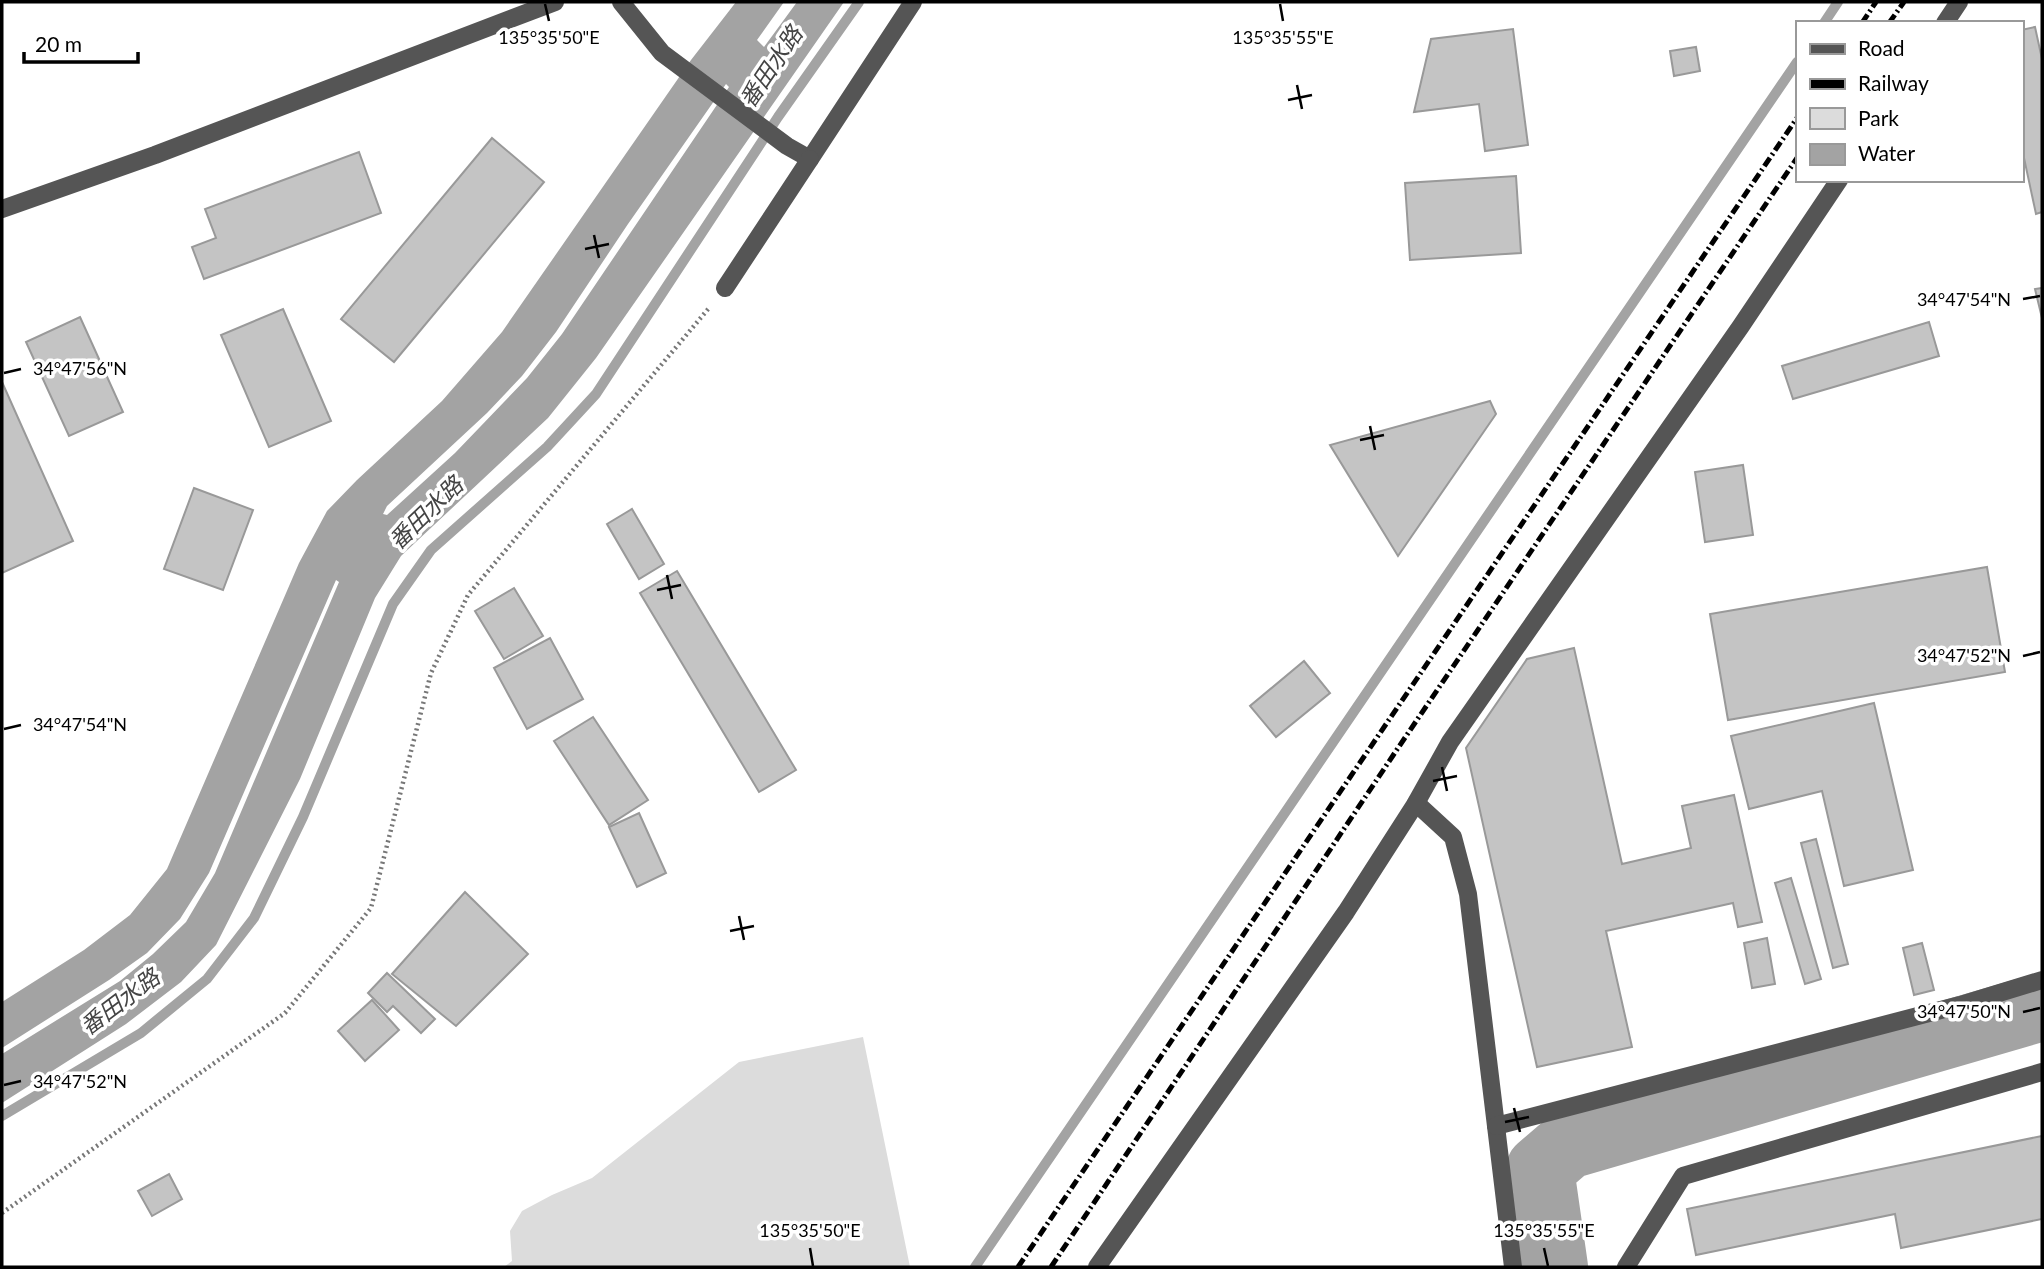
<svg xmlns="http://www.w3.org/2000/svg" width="2044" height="1269" font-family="Lato,'Noto Sans JP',sans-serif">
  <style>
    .green { fill: #dcdcdc }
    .water { fill: #a3a3a3; fill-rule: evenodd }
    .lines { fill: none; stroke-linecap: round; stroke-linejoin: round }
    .stream { stroke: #a3a3a3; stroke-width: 10 }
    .river { stroke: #a3a3a3; stroke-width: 68 }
    .building { fill: #c4c4c4; stroke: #999; stroke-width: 2 }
    .path { stroke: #777; stroke-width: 4.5; stroke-dasharray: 2 3.5; stroke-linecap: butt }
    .minor { stroke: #555; stroke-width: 18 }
    .rail { stroke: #000; stroke-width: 5; stroke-dasharray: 10 3.5 2 3.5; stroke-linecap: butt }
    .ticks { fill: none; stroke: #000; stroke-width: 2.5 }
    .labels { text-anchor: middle; stroke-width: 7; stroke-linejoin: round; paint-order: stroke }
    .water-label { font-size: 23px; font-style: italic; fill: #444; stroke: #fff }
    .ticks-label { font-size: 18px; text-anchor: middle; fill: #000; stroke: #fff; stroke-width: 7; stroke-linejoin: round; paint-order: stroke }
  </style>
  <rect width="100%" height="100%" fill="#fff"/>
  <!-- green -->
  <path class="green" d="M 863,1037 L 910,1267 L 504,1267 L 512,1261 L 510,1231 L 522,1211 L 552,1195 L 592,1178 L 739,1062 Z"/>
  <!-- water -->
  <path class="water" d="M 736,2 L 784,2 L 757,40 L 764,47 L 797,2 L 844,2 L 596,358 L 548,418 L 401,556 L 375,598 L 300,779 L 216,945 L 181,982 L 126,1024 L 2,1103 L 2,1054 L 120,981 L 153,954 L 186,922 L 215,873 L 339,582 L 336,580 L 209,873 L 180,919 L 147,953 L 109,980 L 2,1048 L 2,1002 L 84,950 L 130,915 L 167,869 L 299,563 L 327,511 L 357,480 L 442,401 L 502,332 L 691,60 ZM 726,84 L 729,87 L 562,334 L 527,378 L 455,453 L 387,515 L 383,514 L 387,506 L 487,413 L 522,376 L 556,332 L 628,224 Z"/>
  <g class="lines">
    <!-- stream -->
    <g class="stream">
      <path d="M 1824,23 L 1838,2"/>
      <path d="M 2,1116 L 141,1033 L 207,979 L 254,918 L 303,817 L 393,604 L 431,550 L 547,447 L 596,394 L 778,117 L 859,2"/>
      <path d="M 975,1267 L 1797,62"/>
    </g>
    <!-- river -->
    <path class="river" d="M 1554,1267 L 1540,1169 L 1568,1145 L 2042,1007"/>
  </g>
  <!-- building -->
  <g class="building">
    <path d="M 2035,27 L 2042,59 L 2042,212 L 2036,214 L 2021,144 L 2021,30 Z"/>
    <path d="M 1513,29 L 1528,145 L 1485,151 L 1479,104 L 1414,112 L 1431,39 Z"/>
    <path d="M 1696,47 L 1700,71 L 1674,76 L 1670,51 Z"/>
    <path d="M 492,138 L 544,182 L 394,362 L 341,319 Z"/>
    <path d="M 359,152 L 381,213 L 204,279 L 192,247 L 216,238 L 205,209 Z"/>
    <path d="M 1516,176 L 1521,253 L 1410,260 L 1405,183 Z"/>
    <path d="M 2042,288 L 2042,318 L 2035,289 Z"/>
    <path d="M 283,309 L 331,421 L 269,447 L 221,335 Z"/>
    <path d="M 80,317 L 123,412 L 69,436 L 26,342 Z"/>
    <path d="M 1929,322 L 1939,356 L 1793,399 L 1782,366 Z"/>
    <path d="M 2,382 L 73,541 L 2,573 Z"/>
    <path d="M 1490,401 L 1496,414 L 1398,556 L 1330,445 Z"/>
    <path d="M 1743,465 L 1753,535 L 1705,542 L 1695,472 Z"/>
    <path d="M 194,488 L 253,510 L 223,590 L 164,569 Z"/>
    <path d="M 632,509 L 664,564 L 639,579 L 607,524 Z"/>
    <path d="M 1987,567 L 2005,672 L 1728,720 L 1710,614 Z"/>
    <path d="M 677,571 L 796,770 L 759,792 L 640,593 Z"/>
    <path d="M 514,588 L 543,636 L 504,659 L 475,611 Z"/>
    <path d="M 550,638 L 583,699 L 527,729 L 494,668 Z"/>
    <path d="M 1574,648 L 1622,864 L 1691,848 L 1682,806 L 1734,795 L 1762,922 L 1738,927 L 1733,903 L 1606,931 L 1632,1047 L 1537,1067 L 1466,748 L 1527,659 Z"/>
    <path d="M 1304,661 L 1330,693 L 1276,737 L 1250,706 Z"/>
    <path d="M 1874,703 L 1913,870 L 1844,886 L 1822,791 L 1749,809 L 1731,736 Z"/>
    <path d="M 593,717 L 648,800 L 609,825 L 554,741 Z"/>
    <path d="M 639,813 L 666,873 L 637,887 L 609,827 Z"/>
    <path d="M 1816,839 L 1848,964 L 1833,968 L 1801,843 Z"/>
    <path d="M 1791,878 L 1821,979 L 1805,984 L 1775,883 Z"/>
    <path d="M 465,892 L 528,954 L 456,1026 L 392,974 Z"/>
    <path d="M 1767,938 L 1775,984 L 1752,988 L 1744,943 Z"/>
    <path d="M 1922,943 L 1934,990 L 1914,995 L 1903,948 Z"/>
    <path d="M 387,973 L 435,1019 L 421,1033 L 393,1006 L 387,1012 L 368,993 Z"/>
    <path d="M 372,1000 L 399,1030 L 365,1061 L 338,1031 Z"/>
    <path d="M 2042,1136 L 2042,1219 L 1901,1248 L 1895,1214 L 1696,1255 L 1687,1209 Z"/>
    <path d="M 169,1174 L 182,1199 L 152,1216 L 138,1191 Z"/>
  </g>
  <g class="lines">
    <!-- path -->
    <path class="path" d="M 2,1213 L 285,1013 L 371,908 L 431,673 L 468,595 L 709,308"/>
    <!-- minor -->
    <g class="minor">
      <path d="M 621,2 L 662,53 L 787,146 L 810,159 L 913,2"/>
      <path d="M 1945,23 L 1959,2"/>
      <path d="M 2,209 L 155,155 L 555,2"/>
      <path d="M 725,288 L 810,159"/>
      <path d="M 1416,803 L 1453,837 L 1468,894 L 1513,1267"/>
      <path d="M 1496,1126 L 1960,1005 L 2042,980"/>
      <path d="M 1097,1267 L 1346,912 L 1416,803 L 1450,742 L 1741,326 L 1839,180"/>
      <path d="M 1626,1267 L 1683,1176 L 2042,1072"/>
    </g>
    <!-- rail -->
    <g class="rail">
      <path d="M 1862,23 L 1876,2"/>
      <path d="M 1889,23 L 1904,2"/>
      <path d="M 1018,1267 L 1797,118"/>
      <path d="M 1051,1267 L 1398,748 L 1797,158"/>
    </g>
  </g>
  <!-- ticks -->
  <path class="ticks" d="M 545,4 L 549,21M 1280,4 L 1283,21M 1297,85 L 1302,109M 1288,100 L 1312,95M 594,235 L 599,258M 585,249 L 609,244M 2023,299 L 2040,296M 4,373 L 21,369M 1370,426 L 1375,450M 1360,440 L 1384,435M 667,575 L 672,599M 657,590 L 681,585M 2023,656 L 2040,652M 4,729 L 21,725M 1442,767 L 1447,791M 1433,781 L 1457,776M 739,916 L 744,940M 730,931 L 754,926M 2023,1012 L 2040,1008M 4,1085 L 21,1081M 1514,1108 L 1520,1132M 1505,1122 L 1529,1117M 810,1248 L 813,1266M 1544,1248 L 1548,1266"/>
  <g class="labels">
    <!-- water labels -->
    <g class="water-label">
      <text transform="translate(771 67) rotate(-56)" y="8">番田水路</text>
      <text transform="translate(426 513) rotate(-44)" y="8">番田水路</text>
      <text transform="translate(120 1002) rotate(-37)" y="8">番田水路</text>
    </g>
  </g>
  <g class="ticks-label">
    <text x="549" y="44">135°35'50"E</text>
    <text x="1283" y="44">135°35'55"E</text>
    <text x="1964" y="306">34°47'54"N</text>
    <text x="80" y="375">34°47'56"N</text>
    <text x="1964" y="662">34°47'52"N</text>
    <text x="80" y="731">34°47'54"N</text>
    <text x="1964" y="1018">34°47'50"N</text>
    <text x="80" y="1088">34°47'52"N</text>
    <text x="810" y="1237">135°35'50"E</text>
    <text x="1544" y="1237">135°35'55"E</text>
  </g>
  <!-- border -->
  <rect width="2044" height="1269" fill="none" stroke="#000000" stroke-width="7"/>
  <!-- legend -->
  <rect x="1796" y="21" width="228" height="161" fill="#ffffff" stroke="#999999" stroke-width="2"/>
  <rect x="1810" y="44" width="35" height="10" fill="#555555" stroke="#999999" stroke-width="2"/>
  <text x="1858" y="56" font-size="21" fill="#000000">Road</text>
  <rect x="1810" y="79" width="35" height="10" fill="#000000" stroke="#999999" stroke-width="2"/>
  <text x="1858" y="91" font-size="21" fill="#000000">Railway</text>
  <rect x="1810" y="108" width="35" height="21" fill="#dcdcdc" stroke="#999999" stroke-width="2"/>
  <text x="1858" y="126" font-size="21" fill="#000000">Park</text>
  <rect x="1810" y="144" width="35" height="21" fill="#a3a3a3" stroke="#999999" stroke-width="2"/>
  <text x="1858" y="161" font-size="21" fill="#000000">Water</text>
  <!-- scale -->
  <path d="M24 52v10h114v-10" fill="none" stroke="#000000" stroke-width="3.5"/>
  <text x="35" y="52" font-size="21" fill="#000000" stroke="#ffffff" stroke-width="5" paint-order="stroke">20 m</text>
</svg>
